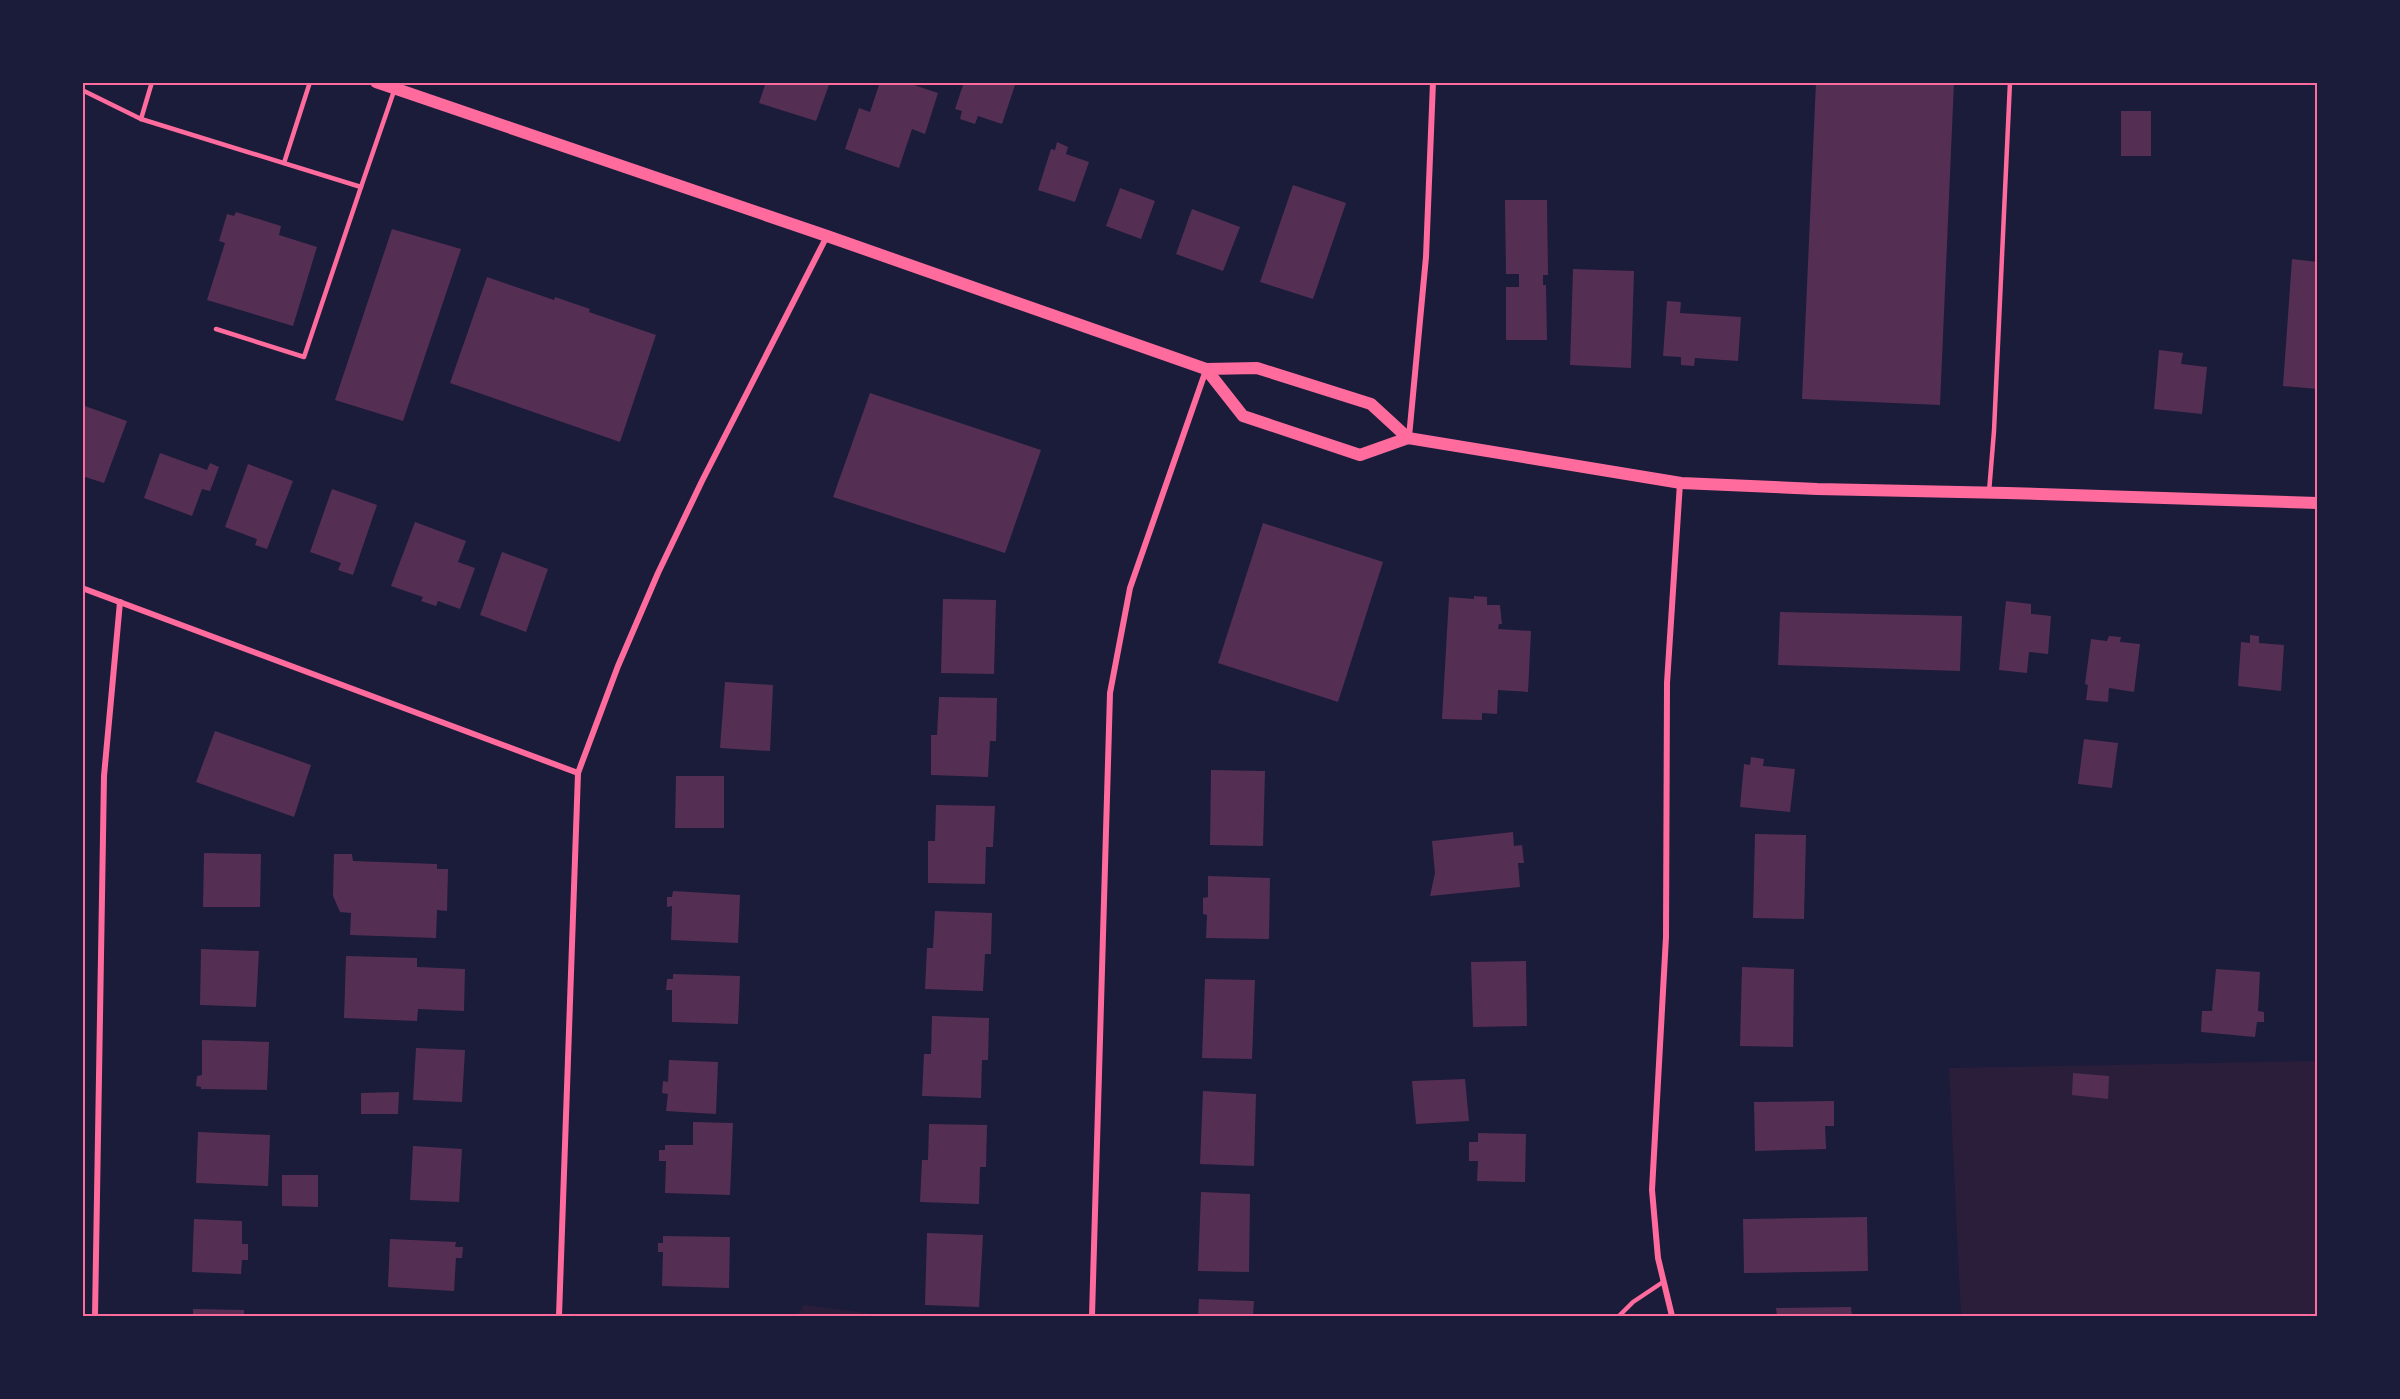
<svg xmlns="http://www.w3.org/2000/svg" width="2400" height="1399" font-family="'Titillium Web',sans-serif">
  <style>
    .green { fill: #2a1e3b }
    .building { fill: #542f53 }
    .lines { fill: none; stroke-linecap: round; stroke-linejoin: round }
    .service { stroke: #ff6b9d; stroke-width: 4.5 }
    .minor { stroke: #ff6b9d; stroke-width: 6 }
    .secondary { stroke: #ff6b9d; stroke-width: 12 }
    .neatline { fill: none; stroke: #ff6b9d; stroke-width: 2 }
  </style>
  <rect width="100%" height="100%" fill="#1b1b3a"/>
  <!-- green -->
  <g class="green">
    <path d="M 2317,1061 L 2317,1316 L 1961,1316 L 1949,1068 Z"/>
    <path d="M 804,1305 L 889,1316 L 797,1316 Z"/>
  </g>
  <!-- building -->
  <g class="building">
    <path d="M 766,82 L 830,82 L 816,121 L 759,103 Z"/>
    <path d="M 880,82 L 905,82 L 938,93 L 925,134 L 912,129 L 899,168 L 845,149 L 859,108 L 870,112 Z"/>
    <path d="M 964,82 L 1016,82 L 1002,124 L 978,116 L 975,124 L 960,119 L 962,111 L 955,109 Z"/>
    <path d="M 1816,82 L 1954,82 L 1940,405 L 1802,399 Z"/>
    <rect x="2121" y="111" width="30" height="45"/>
    <path d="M 1057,142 L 1068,147 L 1066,154 L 1089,162 L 1075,202 L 1038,190 L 1051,149 L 1055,150 Z"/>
    <path d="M 1293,185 L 1346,203 L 1313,299 L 1260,282 Z"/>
    <path d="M 1120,188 L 1155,201 L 1141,239 L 1106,226 Z"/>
    <path d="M 1505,200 L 1547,200 L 1548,275 L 1543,275 L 1543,285 L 1546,285 L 1547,340 L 1506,340 L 1506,287 L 1519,287 L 1519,274 L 1506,274 Z"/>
    <path d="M 1192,209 L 1240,227 L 1223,271 L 1176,254 Z"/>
    <path d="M 236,212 L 281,226 L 279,235 L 317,247 L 293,326 L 207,300 L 225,243 L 219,241 L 227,214 L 234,216 Z"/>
    <path d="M 392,229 L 461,249 L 403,421 L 335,400 Z"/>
    <path d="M 2292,259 L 2318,262 L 2318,389 L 2283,386 Z"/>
    <path d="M 1573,269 L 1634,271 L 1631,368 L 1570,365 Z"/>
    <path d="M 487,277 L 554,300 L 555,297 L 590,309 L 589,312 L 656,335 L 620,442 L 450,383 Z"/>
    <path d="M 1667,301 L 1681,302 L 1680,313 L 1741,317 L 1738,361 L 1695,358 L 1694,366 L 1681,365 L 1681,357 L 1663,356 Z"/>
    <path d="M 2159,350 L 2183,353 L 2181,364 L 2207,367 L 2202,414 L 2154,409 Z"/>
    <path d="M 870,393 L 1041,450 L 1005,553 L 833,497 Z"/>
    <path d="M 82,405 L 127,421 L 104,483 L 82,476 Z"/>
    <path d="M 160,453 L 207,470 L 210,463 L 219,467 L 210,491 L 202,489 L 192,516 L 144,498 Z"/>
    <path d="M 248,464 L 293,481 L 267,549 L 255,545 L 257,539 L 225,527 Z"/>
    <path d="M 332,489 L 377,505 L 353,575 L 338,570 L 341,563 L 310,552 Z"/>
    <path d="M 415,522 L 466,541 L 458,562 L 475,568 L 460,609 L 438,601 L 436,606 L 421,601 L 423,597 L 391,586 Z"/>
    <path d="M 1263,523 L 1383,562 L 1338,702 L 1218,663 Z"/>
    <path d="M 502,552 L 548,569 L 526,632 L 480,615 Z"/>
    <path d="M 1474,596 L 1487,597 L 1487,605 L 1500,605 L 1502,624 L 1499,624 L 1498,629 L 1531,631 L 1528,692 L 1498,690 L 1497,714 L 1482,713 L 1482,720 L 1442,719 L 1449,597 L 1474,599 Z"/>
    <path d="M 943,599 L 996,600 L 994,674 L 941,673 Z"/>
    <path d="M 2006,601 L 2031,604 L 2031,614 L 2051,616 L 2048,654 L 2029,652 L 2027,673 L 1999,670 Z"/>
    <path d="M 1780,612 L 1962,616 L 1960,671 L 1778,665 Z"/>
    <path d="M 2250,635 L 2259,636 L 2259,643 L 2284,645 L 2281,691 L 2238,686 L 2241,642 L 2250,643 Z"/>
    <path d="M 2109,636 L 2121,637 L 2120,642 L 2140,644 L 2134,692 L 2109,688 L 2108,702 L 2086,700 L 2088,685 L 2085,684 L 2091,639 L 2107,641 Z"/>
    <path d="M 725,682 L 773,685 L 770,751 L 720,748 Z"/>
    <path d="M 939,697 L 997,698 L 996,741 L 990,741 L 988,777 L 931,775 L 931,735 L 937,735 Z"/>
    <path d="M 215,731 L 311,765 L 294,817 L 196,782 Z"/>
    <path d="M 2084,739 L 2118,743 L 2112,788 L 2078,784 Z"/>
    <path d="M 1751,757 L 1764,759 L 1763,766 L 1795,769 L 1790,812 L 1740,807 L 1744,764 L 1750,765 Z"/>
    <path d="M 1211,770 L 1265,771 L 1263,846 L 1210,845 Z"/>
    <path d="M 676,776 L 724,776 L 724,828 L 675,828 Z"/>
    <path d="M 936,805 L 995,806 L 993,847 L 986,847 L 985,884 L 928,883 L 928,841 L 935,841 Z"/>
    <path d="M 1513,832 L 1514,846 L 1522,845 L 1524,863 L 1518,863 L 1520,887 L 1430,896 L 1435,873 L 1432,841 Z"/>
    <path d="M 1755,834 L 1806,835 L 1804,919 L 1753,918 Z"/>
    <path d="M 204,853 L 261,854 L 260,907 L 203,907 Z"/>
    <path d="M 334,854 L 352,854 L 353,861 L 437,864 L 437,869 L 448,869 L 447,911 L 437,910 L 436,938 L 350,935 L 351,913 L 340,912 L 333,896 Z"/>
    <path d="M 1208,876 L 1270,878 L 1269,939 L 1206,938 L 1207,915 L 1203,914 L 1203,898 L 1208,897 Z"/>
    <path d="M 673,891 L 740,895 L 738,943 L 671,940 L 672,906 L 667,907 L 667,897 L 672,897 Z"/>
    <path d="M 935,911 L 992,913 L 991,954 L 985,954 L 983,991 L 925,989 L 927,948 L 933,948 Z"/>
    <path d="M 201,949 L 259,951 L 256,1007 L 200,1005 Z"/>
    <path d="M 346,956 L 417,958 L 417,967 L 465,969 L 464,1011 L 418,1009 L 417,1021 L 344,1018 Z"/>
    <path d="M 1526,961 L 1527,1026 L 1473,1027 L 1471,962 Z"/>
    <path d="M 1742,967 L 1794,969 L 1793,1047 L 1740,1046 Z"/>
    <path d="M 2216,969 L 2260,972 L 2258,1011 L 2264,1012 L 2264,1022 L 2257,1022 L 2255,1037 L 2201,1032 L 2202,1011 L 2212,1011 Z"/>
    <path d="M 673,974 L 740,976 L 738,1024 L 672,1022 L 672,990 L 666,990 L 667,979 L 673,979 Z"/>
    <path d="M 1205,979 L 1255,980 L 1252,1059 L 1202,1058 Z"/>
    <path d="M 932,1016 L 989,1018 L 988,1060 L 982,1060 L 981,1098 L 922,1096 L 924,1054 L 931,1054 Z"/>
    <path d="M 202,1040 L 269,1042 L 267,1090 L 201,1089 L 201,1087 L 196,1086 L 197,1076 L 202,1075 Z"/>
    <path d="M 416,1048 L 465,1050 L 462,1102 L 413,1100 Z"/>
    <path d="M 669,1060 L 718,1062 L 716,1114 L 666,1111 L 668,1094 L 662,1093 L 663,1081 L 668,1082 Z"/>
    <path d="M 2073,1073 L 2109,1076 L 2108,1099 L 2072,1095 Z"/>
    <path d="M 1465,1079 L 1469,1121 L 1416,1124 L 1412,1081 Z"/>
    <path d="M 1203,1091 L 1256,1094 L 1254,1166 L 1200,1164 Z"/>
    <path d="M 399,1092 L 398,1114 L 361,1114 L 361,1093 Z"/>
    <path d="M 1834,1101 L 1834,1126 L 1825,1126 L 1826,1149 L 1755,1151 L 1754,1102 Z"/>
    <path d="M 693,1122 L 733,1123 L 730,1195 L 665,1193 L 666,1161 L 659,1161 L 659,1150 L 665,1150 L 665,1145 L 693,1145 Z"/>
    <path d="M 929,1124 L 987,1125 L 986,1167 L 980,1167 L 979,1204 L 920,1202 L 922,1160 L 928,1160 Z"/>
    <path d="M 198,1132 L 270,1135 L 268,1186 L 196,1183 Z"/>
    <path d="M 1478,1133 L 1526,1134 L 1525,1182 L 1477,1181 L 1478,1161 L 1469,1161 L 1469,1142 L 1478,1142 Z"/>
    <path d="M 413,1146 L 462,1149 L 459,1202 L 410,1200 Z"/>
    <path d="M 282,1175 L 318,1175 L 318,1207 L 282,1206 Z"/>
    <path d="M 1201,1192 L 1250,1194 L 1249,1272 L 1198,1271 Z"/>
    <path d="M 1867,1217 L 1868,1271 L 1744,1273 L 1743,1219 Z"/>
    <path d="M 194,1219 L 242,1221 L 242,1244 L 248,1244 L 248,1260 L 242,1260 L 241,1274 L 192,1272 Z"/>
    <path d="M 927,1233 L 983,1235 L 979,1307 L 925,1305 Z"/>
    <path d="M 663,1236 L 730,1237 L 729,1288 L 662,1286 L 663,1252 L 658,1252 L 658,1243 L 663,1243 Z"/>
    <path d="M 390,1239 L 456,1242 L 455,1247 L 463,1247 L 462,1258 L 456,1258 L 454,1291 L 388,1287 Z"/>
    <path d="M 1199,1299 L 1254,1301 L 1253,1316 L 1198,1316 Z"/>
    <path d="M 1851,1307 L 1852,1316 L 1777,1316 L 1776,1308 Z"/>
    <path d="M 193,1309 L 244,1310 L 244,1316 L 193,1316 Z"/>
  </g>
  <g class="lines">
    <!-- service -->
    <g class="service">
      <path d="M 152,82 L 141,119 L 361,187 L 304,357 L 216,329"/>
      <path d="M 82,90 L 141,119"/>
      <path d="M 284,163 L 310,82"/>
      <path d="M 361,187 L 394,91"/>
      <path d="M 1989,492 L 1994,431 L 2010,82"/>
      <path d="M 1619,1316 L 1633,1302 L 1663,1282"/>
    </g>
    <!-- minor -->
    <g class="minor">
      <path d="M 1409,437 L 1426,257 L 1433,82"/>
      <path d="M 82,588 L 578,773"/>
      <path d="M 95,1316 L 104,776 L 120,602"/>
      <path d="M 559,1316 L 578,773 L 618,666 L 658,573 L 702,481 L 827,236"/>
      <path d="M 1092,1316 L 1110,693 L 1130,588 L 1206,370"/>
      <path d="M 1672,1316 L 1658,1258 L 1652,1190 L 1666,937 L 1667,683 L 1680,483"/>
    </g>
    <!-- secondary -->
    <g class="secondary">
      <path d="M 376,82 L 827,236 L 1206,369 L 1257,368 L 1371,404 L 1408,438"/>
      <path d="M 1206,369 L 1243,416 L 1360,455 L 1408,438 L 1681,483 L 1817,489 L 2007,493 L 2318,503"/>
    </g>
  </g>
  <!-- border -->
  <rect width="2400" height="1399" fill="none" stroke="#1b1b3a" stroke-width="168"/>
  <rect x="84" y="84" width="2232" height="1231" class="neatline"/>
</svg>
